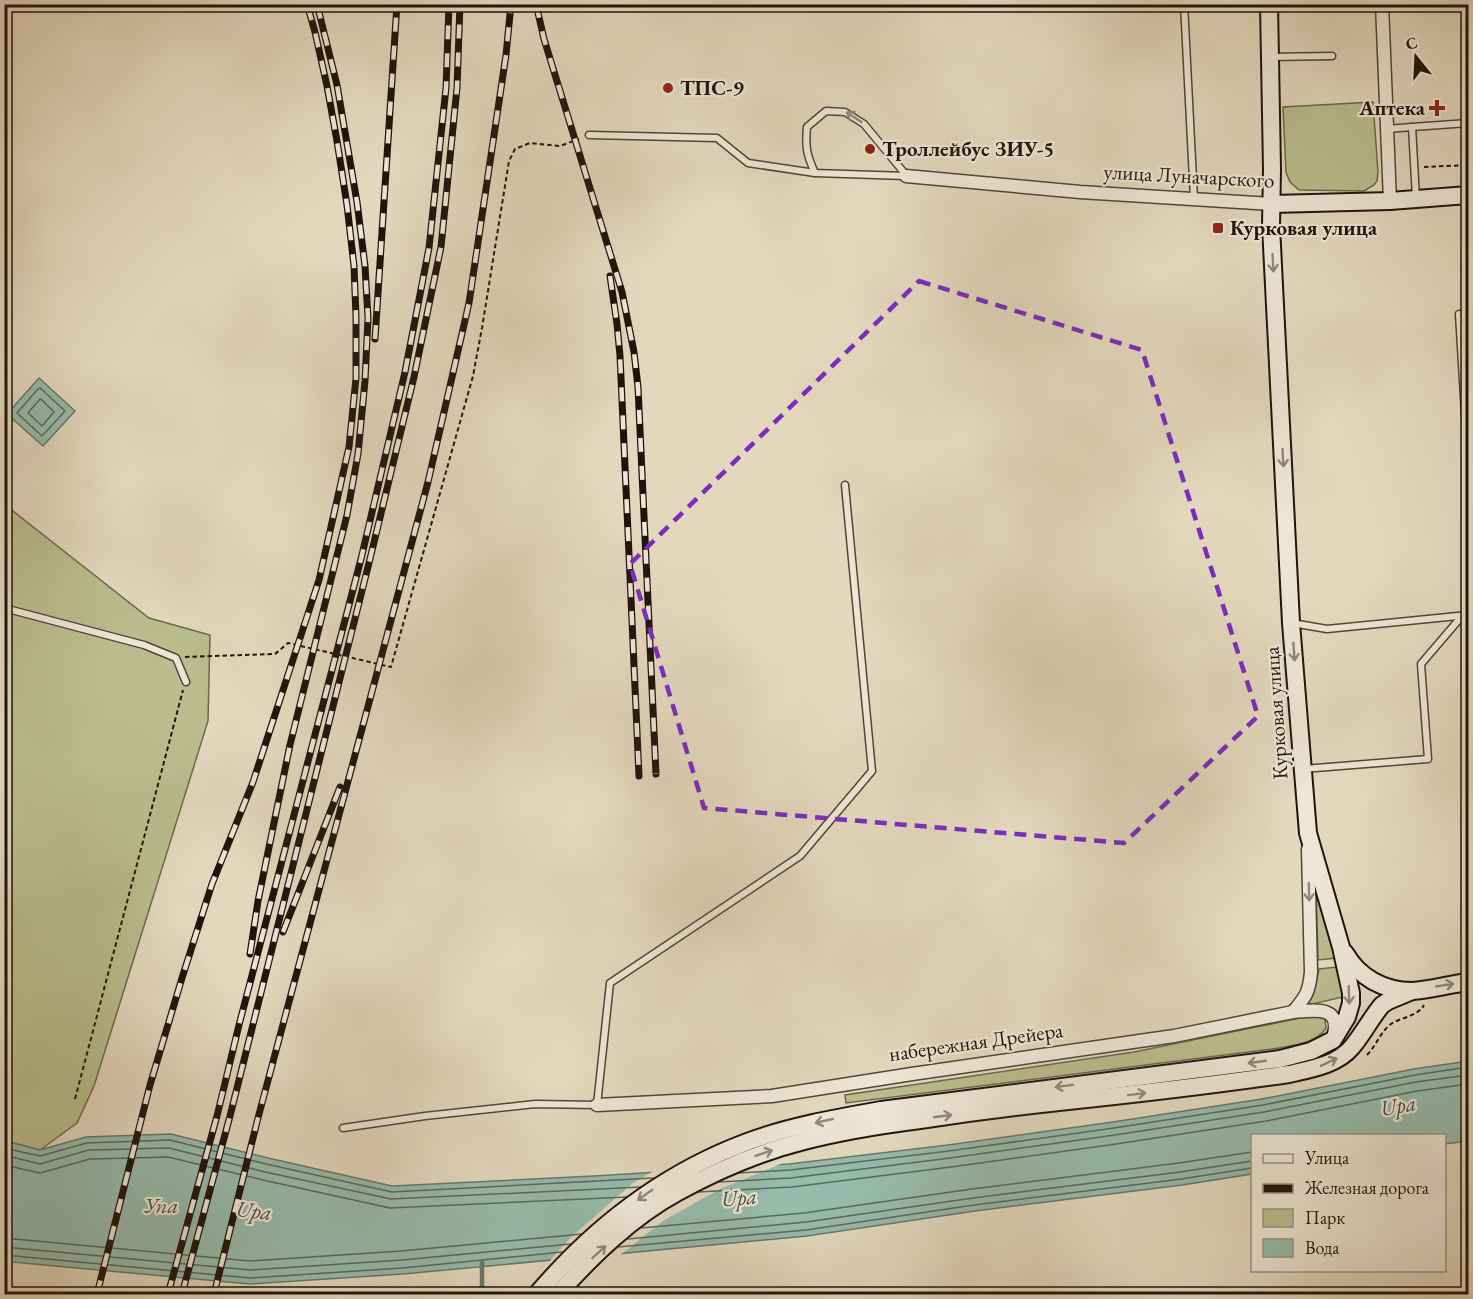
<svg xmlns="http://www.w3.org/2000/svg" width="1473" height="1299" font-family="'EB Garamond',serif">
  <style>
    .green { fill: #b9bd8e; stroke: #6c684e; stroke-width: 1.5 }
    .water { fill: #96bbac; stroke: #66786c; stroke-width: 1.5 }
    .pier { fill: #e3d8be }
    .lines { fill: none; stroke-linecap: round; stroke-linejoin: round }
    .shore { stroke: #5a685c; stroke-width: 1.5 }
    .stream { stroke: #66786c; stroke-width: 4.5 }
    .lane-casing { stroke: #504539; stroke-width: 9 }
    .street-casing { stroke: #504539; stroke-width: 15 }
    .secondary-casing { stroke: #1f140d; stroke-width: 20 }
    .path { stroke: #1f140d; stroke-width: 2; stroke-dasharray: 4.5 3; stroke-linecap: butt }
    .lane { stroke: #ede6d5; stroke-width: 6 }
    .street { stroke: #ede6d5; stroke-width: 12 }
    .secondary { stroke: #ede6d5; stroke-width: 16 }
    .rail-casing { stroke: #1f140d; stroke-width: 7 }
    .rail { stroke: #ede6d5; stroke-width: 4.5; stroke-dasharray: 14; stroke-linecap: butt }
    .oneway { stroke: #90887b }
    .marked { fill: none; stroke: #7b2cbf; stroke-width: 4.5; stroke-dasharray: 12 8; stroke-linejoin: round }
    .poi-dot { fill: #8f2418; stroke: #ede6d5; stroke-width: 2 }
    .labels { text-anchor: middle; stroke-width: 4.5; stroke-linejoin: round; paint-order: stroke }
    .poi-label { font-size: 21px; font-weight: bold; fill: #1f140d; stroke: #ede6d5; text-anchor: start }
    .street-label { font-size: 21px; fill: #1f140d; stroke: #ede6d5 }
    .water-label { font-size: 22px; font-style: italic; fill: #494e45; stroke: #ede6d5 }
  </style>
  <rect width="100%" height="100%" fill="#e3d8be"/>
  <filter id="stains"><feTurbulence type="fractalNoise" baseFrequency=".00333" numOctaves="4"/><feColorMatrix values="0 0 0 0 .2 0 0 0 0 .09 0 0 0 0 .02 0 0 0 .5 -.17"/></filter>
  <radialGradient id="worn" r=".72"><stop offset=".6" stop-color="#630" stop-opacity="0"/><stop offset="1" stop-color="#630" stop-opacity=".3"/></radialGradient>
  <!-- green -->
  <g class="green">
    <path d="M 1373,102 L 1378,172 L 1377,181 L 1374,185 L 1364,191 L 1299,190 L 1290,182 L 1286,172 L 1283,107 Z"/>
    <path d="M 4,504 L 149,618 L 210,635 L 208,721 L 94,1086 L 77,1123 L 40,1150 L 5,1141 Z"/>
    <path d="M 1316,882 L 1336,958 L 1318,960 Z"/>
    <path d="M 1337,967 L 1343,991 L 1343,997 L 1308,1005 L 1315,987 L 1319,969 Z"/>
    <path d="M 1315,1015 L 1325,1019 L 1326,1028 C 1317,1043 1295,1045 1279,1048 L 846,1103 L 845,1095 L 1134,1052 Z"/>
  </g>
  <!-- water -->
  <g class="water">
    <path d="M 39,378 L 75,411 L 43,446 L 7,414 Z"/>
    <path d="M 1468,1061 L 1468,1141 L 1445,1144 L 1444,1136 L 1252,1136 L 1252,1174 L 1182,1185 L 975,1211 L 807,1236 L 403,1274 L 250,1284 L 12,1262 L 5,1260 L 5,1141 L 40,1150 L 86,1137 L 171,1134 L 268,1158 L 392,1186 L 594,1176 L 789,1164 L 948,1145 L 1113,1122 L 1262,1099 L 1414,1069 Z"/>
  </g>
  <!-- pier -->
  <path class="pier" d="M 788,1161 L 720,1189 L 663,1221 L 619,1256 L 548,1263 L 569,1239 L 633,1183 L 657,1169 Z"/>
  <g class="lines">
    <!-- shore -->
    <g class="shore">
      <path d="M 40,388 L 65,411 L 42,436 L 17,413 L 38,389 Z"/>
      <path d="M 40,399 L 42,400 L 54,412 L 42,426 L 28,413 Z"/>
      <path d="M 4,1148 L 40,1156 L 87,1143 L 170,1140 L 266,1164 L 392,1192 L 653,1178"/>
      <path d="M 4,1155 L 40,1164 L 89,1150 L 169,1148 L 265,1172 L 391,1199 L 641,1187"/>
      <path d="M 4,1165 L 40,1173 L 90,1159 L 168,1157 L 263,1180 L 390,1208 L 627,1197"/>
      <path d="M 739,1173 L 790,1170 L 949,1151 L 1114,1128 L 1263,1105 L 1415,1075 L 1468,1067"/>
      <path d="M 719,1182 L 791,1178 L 950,1158 L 1115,1135 L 1264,1112 L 1416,1082 L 1468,1075"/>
      <path d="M 698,1192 L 792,1187 L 951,1167 L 1116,1144 L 1266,1121 L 1417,1091 L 1468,1084"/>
      <path d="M 641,1228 L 804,1213 L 972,1189 L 1179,1163 L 1252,1152"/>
      <path d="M 4,1238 L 250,1261 L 401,1251 L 582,1234"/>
      <path d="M 628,1239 L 806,1222 L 973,1198 L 1180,1172 L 1252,1161"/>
      <path d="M 4,1247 L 250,1270 L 402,1260 L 571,1244"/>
      <path d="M 618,1247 L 806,1230 L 974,1205 L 1181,1179 L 1252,1168"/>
      <path d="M 4,1255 L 250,1278 L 402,1268 L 562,1252"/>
    </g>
    <!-- stream -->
    <path class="stream" d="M 482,1261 L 482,1294"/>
    <!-- lane casing -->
    <g class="lane-casing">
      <g id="lane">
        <path d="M 1184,4 L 1194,199"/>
        <path d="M 1270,57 L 1332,56"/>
        <path d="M 1412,127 L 1468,123"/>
        <path d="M 1387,129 L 1412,127 L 1416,198"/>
        <path d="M 589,135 L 717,138 L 748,163 L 815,173 L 906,176"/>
        <path d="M 815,173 C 807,156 805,147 807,127 L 826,111 L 845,112 L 864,124 L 906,175"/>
        <path d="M 1459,314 L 1468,464"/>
        <path d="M 4,608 L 144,645 L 176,658 L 186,682"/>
        <path d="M 1292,623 L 1327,629 L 1468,615"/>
        <path d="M 1303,769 L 1428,759 L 1421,664 L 1462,616"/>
        <path d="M 343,1128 L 425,1116 L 535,1104 L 597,1105 L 610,983 L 800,856 L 872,771 L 845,485"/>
      </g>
    </g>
    <!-- street casing -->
    <g class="street-casing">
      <g id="street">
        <path d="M 1382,4 L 1390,201"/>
        <path d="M 906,176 L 1080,192 L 1272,204"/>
        <path d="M 1293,1012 C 1306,996 1309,993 1311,972 L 1308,849"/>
        <path d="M 597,1105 L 772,1096 L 912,1074 L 1174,1036 L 1293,1012 C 1315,1010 1343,1005 1333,1038"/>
      </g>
    </g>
    <!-- secondary casing -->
    <g class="secondary-casing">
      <g id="secondary">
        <path d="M 1272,204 L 1390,201 L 1468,195"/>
        <path d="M 1345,953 C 1359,977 1383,991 1412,991 C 1429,990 1451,984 1468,982"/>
        <path d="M 537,1294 C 594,1227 664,1173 747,1142 C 790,1126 836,1118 881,1110 L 1280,1059 L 1311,1051 L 1333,1040 L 1347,1017 L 1351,1003 L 1351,993 L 1341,947 L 1308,833 L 1291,623 L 1271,226 L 1272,169 L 1269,4"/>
        <path d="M 558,1294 C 593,1255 632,1217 678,1192 C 718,1170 760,1152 804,1141 C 842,1131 881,1125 920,1120 C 966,1113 1013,1107 1059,1102 C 1136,1094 1213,1085 1289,1074 C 1311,1069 1337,1065 1352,1047 C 1363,1034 1371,1018 1382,1005 L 1388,1001 L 1412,991"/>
      </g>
    </g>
    <!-- path -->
    <g class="path">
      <path d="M 1424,167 L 1468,165"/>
      <path d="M 185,657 L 275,654 L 288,643 L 391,667 L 473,376 L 482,328 L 509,161 L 515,149 L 530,143 L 560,146 L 579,139"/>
      <path d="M 1367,1055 C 1376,1046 1381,1031 1391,1024 C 1401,1017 1417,1017 1424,1005"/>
      <path d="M 75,1099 L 183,690"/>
    </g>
    <!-- lane -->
    <use href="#lane" class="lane"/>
    <!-- street -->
    <use href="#street" class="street"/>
    <!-- secondary -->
    <use href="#secondary" class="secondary"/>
    <!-- rail casing -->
    <g class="rail-casing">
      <g id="rail">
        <path d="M 536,4 L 544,39 L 622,292 L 634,352 L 638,387 L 656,774"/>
        <path d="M 610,276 L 617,324 L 620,356 L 639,776"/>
        <path d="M 375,339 L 397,4"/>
        <path d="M 283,932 L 340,787"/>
        <path d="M 250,954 L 258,901 L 290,745 L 347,515 L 358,454 L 365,381 L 368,318 L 365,266 L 357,202 L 337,85 L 317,4"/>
        <path d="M 97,1294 L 150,1085 L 182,978 L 212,884 L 253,782 L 319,580 L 349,447 L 356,378 L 356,317 L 354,266 L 347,205 L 337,141 L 327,86 L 315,32 L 307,4"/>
        <path d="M 168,1294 L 217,1116 L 239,1025 L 361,559 L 405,372 L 429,248 L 446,88 L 449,4"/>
        <path d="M 182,1294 L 230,1116 L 370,559 L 414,377 L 441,247 L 457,88 L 460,4"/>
        <path d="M 214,1294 L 258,1118 L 428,482 L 469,303 L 506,55 L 511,4"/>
      </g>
    </g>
    <!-- rail -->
    <use href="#rail" class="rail"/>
  </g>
  <!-- one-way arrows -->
  <defs><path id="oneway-shaft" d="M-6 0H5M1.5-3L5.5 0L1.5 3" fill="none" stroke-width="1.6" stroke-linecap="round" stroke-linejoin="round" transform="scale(1.5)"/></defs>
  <g class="oneway">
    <use href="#oneway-shaft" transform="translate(854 117) rotate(-147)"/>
    <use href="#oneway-shaft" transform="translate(1273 263) rotate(87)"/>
    <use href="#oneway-shaft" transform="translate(1283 458) rotate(87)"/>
    <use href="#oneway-shaft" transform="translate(1294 652) rotate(86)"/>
    <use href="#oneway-shaft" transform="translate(1309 892) rotate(89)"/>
    <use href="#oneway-shaft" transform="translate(1445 985) rotate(-9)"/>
    <use href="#oneway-shaft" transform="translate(1349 995) rotate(88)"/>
    <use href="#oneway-shaft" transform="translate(1257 1062) rotate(172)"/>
    <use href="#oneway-shaft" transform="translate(1329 1062) rotate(-26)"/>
    <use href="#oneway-shaft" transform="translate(1064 1086) rotate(173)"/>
    <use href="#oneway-shaft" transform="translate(1137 1094) rotate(-7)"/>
    <use href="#oneway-shaft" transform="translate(943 1116) rotate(-8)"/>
    <use href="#oneway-shaft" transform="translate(824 1121) rotate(167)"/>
    <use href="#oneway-shaft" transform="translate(764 1153) rotate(-19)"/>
    <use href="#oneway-shaft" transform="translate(645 1195) rotate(145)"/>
    <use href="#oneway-shaft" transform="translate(599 1252) rotate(-42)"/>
  </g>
  <!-- marked area -->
  <path class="marked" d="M 919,281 L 1142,350 L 1258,716 L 1124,843 L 704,808 L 630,564 Z"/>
  <!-- markers -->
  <g class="poi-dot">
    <circle cx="668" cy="88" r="6"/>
    <path d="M1434 99h6v6h6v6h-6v6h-6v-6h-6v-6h6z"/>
    <circle cx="870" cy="149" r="6"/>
    <rect x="1212" y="222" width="12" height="12" rx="3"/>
  </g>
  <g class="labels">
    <!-- poi labels -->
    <g class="poi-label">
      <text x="680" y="95">ТПС-9</text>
      <text x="1425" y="115" text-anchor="end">Аптека</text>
      <text x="882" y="156">Троллейбус ЗИУ-5</text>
      <text x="1230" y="235">Курковая улица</text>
    </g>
    <!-- street labels -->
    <g class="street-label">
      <text transform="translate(1189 176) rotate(3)" y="7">улица Луначарского</text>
      <text transform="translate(1276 713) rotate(-94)" y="7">Курковая улица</text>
      <text transform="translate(976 1042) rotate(-8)" y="7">набережная Дрейера</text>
    </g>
    <!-- water labels -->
    <g class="water-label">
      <text transform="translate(1398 1105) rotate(-10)" y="8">Upa</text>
      <text transform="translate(739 1197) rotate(-5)" y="8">Upa</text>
      <text x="161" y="1213">Упа</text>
      <text transform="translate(254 1210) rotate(7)" y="8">Upa</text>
    </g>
  </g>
  <!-- margin -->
  <rect width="1473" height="1299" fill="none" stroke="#e3d8be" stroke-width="24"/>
  <rect x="6" y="6" width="1461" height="1287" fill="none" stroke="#1f140d" stroke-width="3"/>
  <rect x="12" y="12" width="1449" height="1275" fill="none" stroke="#1f140d" stroke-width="1.5"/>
  <!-- legend -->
  <rect x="1251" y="1134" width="195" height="138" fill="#ede6d5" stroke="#9b9285" stroke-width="1.5"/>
  <rect x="1263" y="1154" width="30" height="9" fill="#ede6d5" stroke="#9b9285" stroke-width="1.5"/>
  <text x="1305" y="1164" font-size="18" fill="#1f140d">Улица</text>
  <rect x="1263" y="1184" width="30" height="9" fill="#1f140d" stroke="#9b9285" stroke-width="1.5"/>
  <text x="1305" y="1194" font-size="18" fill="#1f140d">Железная дорога</text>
  <rect x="1263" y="1209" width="30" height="18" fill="#b9bd8e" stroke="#9b9285" stroke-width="1.5"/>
  <text x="1305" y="1224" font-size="18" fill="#1f140d">Парк</text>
  <rect x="1263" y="1239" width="30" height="18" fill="#96bbac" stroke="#9b9285" stroke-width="1.5"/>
  <text x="1305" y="1254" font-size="18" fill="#1f140d">Вода</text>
  <!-- north arrow -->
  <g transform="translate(1416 57) rotate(342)" stroke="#ede6d5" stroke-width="4.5" paint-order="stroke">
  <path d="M0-4.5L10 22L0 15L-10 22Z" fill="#1f140d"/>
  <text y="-9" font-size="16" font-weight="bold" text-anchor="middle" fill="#1f140d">С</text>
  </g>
  <rect width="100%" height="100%" filter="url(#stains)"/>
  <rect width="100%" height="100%" fill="url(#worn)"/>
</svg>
